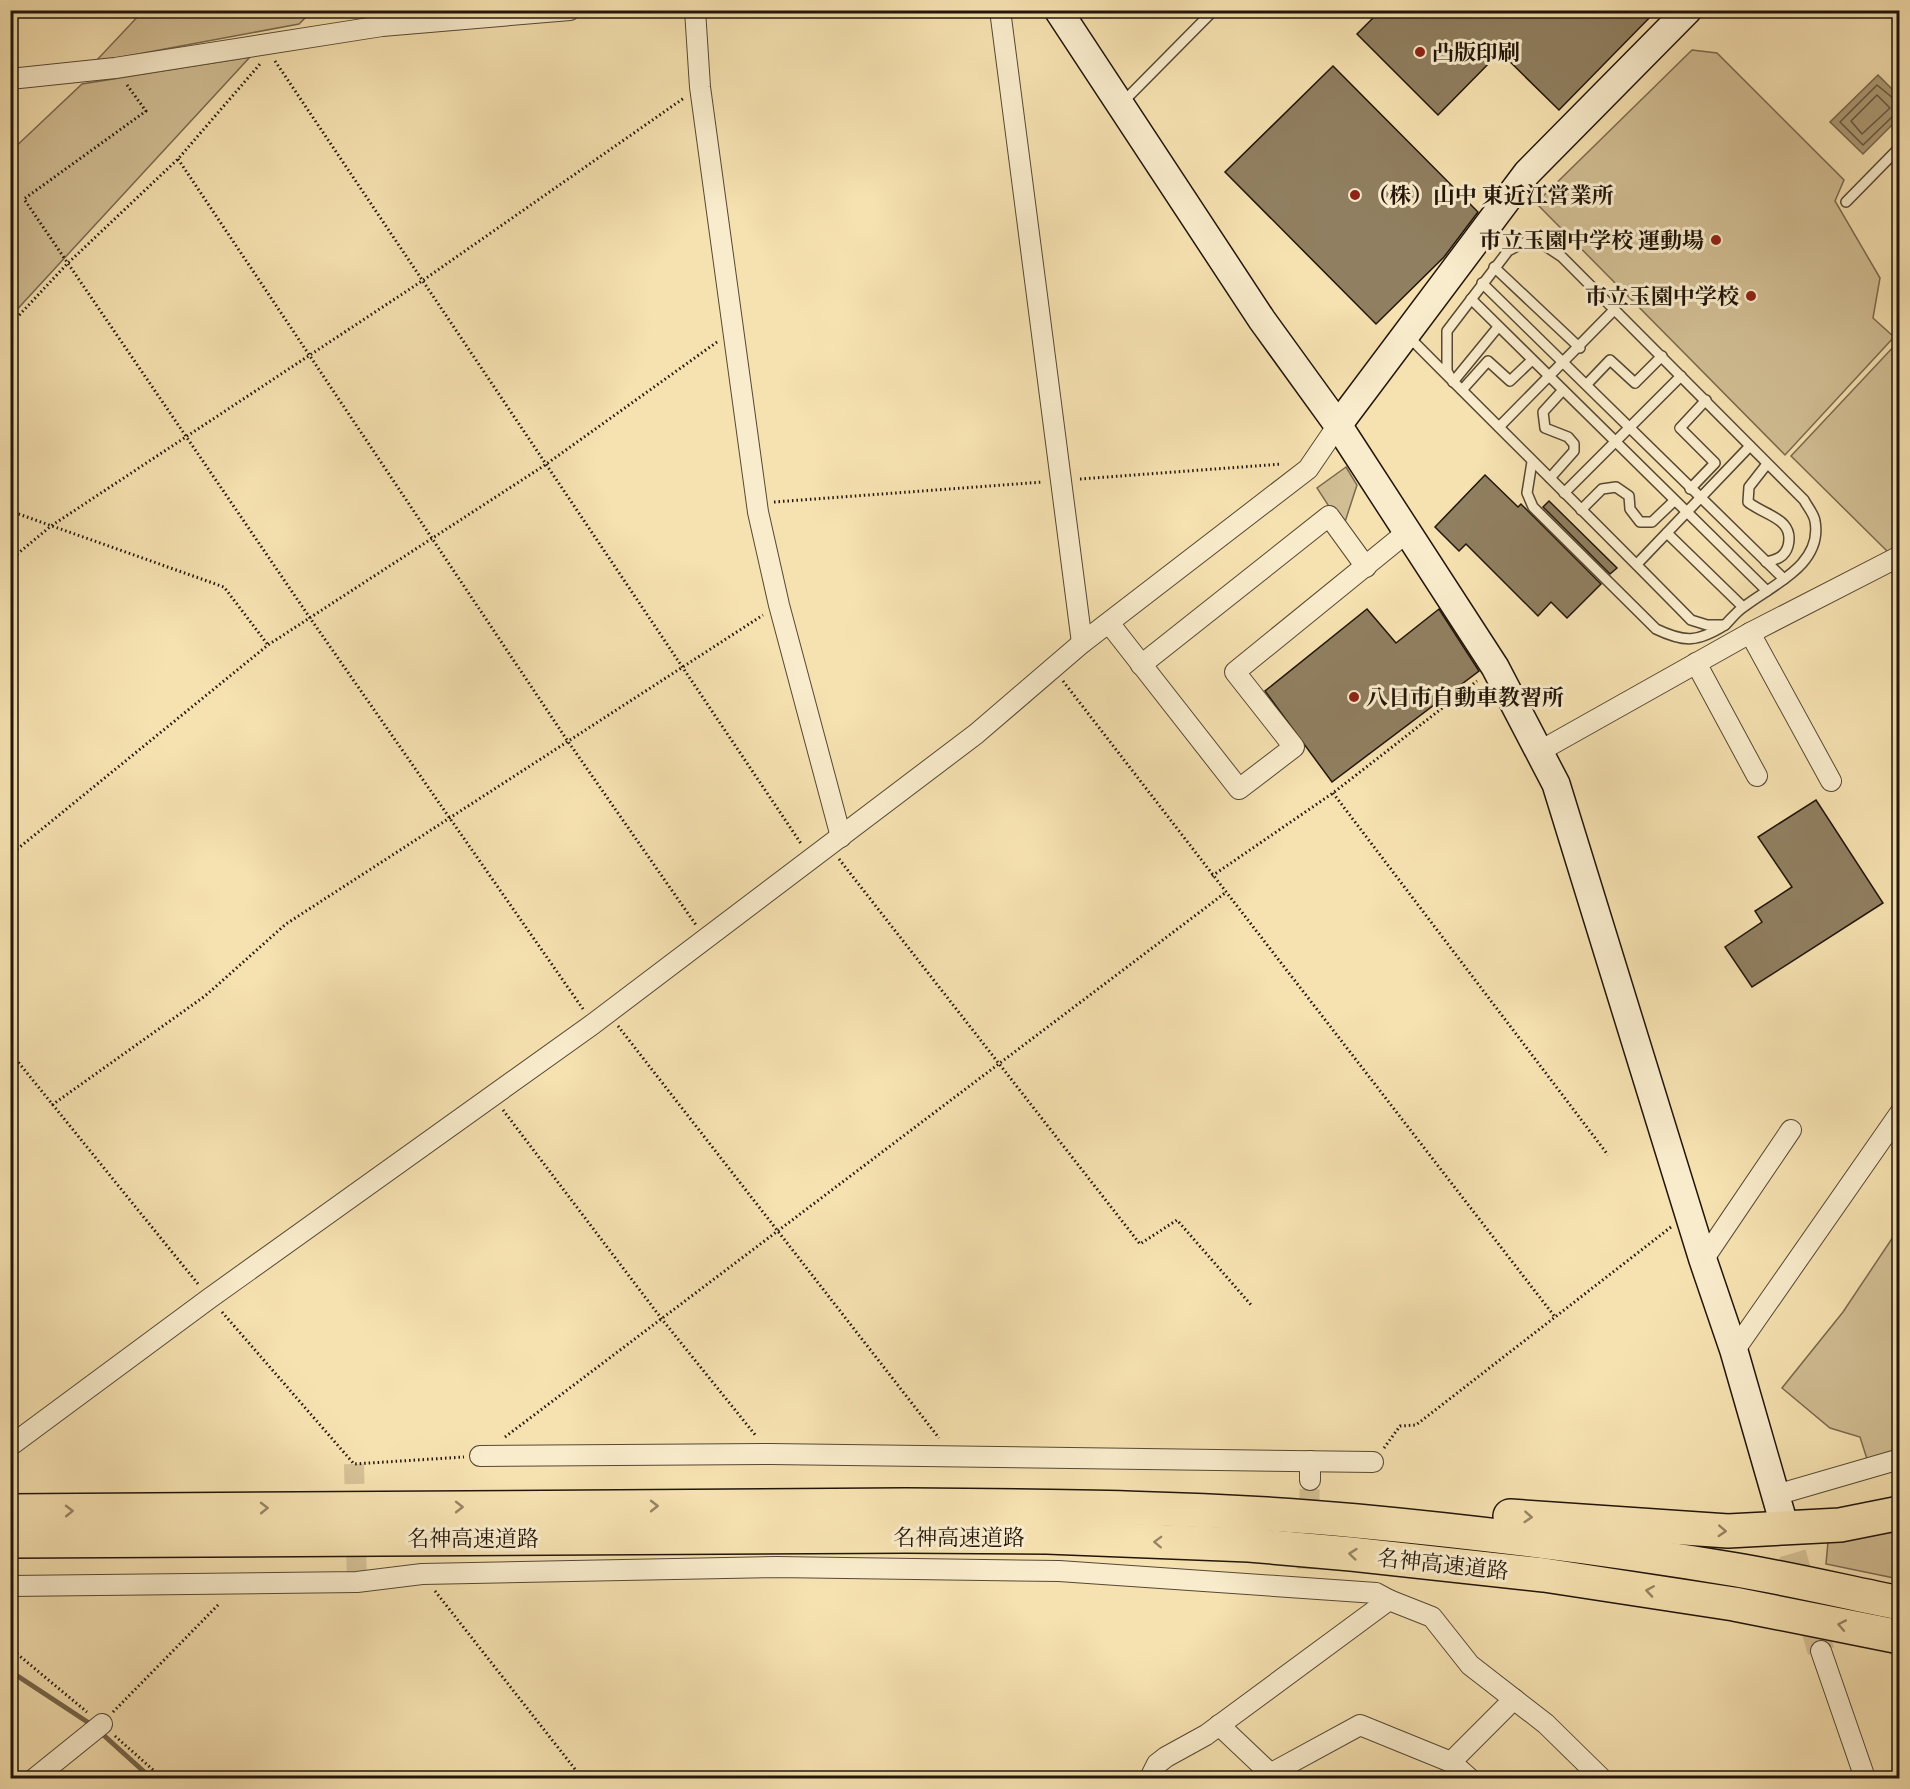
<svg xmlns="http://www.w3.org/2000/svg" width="1910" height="1789" font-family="'IM FELL DW Pica','Noto Serif JP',serif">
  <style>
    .green { fill: #d2be94; stroke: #7a6a4f; stroke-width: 1.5 }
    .water { fill: #ae9c78; stroke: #76664c; stroke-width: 1.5 }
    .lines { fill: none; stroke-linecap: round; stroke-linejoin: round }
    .shore { stroke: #685841; stroke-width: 1.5 }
    .stream { stroke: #76664c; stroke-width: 5 }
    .building { fill: #907f60; stroke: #21150a; stroke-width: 1.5 }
    .street-tunnel { stroke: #d6c297; stroke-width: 20; stroke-dasharray: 20 10; stroke-linecap: butt }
    .secondary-tunnel { stroke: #d6c297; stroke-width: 27; stroke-dasharray: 27 14; stroke-linecap: butt }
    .lane-casing { stroke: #564834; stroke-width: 12 }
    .street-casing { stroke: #564834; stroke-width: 22 }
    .secondary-casing { stroke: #21150a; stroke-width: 30 }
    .highway-casing { stroke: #21150a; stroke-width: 36 }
    .path { stroke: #21150a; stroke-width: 3; stroke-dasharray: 1.5 3; stroke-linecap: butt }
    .lane { stroke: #f9eccc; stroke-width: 9 }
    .street { stroke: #f9eccc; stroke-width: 20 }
    .secondary { stroke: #f9eccc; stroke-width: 27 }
    .highway { stroke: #f6e1b0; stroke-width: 33 }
    .oneway { stroke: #968565 }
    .poi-dot { fill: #8f2418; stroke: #f9eccc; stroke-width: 2 }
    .labels { text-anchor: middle; stroke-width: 6; stroke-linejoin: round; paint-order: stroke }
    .poi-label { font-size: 22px; font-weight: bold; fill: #21150a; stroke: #f9eccc; text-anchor: start }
    .street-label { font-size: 22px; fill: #21150a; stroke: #f9eccc }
  </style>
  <rect width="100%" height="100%" fill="#f6e1b0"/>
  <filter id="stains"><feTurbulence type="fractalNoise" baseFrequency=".00333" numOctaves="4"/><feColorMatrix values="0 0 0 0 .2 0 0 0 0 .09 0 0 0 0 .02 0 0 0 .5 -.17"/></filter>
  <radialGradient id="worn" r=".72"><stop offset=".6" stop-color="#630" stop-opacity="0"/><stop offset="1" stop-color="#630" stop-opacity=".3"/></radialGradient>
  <!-- green -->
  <g class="green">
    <path d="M 143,11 L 312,11 L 299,24 L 95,62 Z"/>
    <path d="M 1692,50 L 1717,53 L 1844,180 L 1835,201 L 1880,278 L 1873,318 L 1894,337 L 1785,455 L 1536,203 Z"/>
    <path d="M 250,57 L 11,316 L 11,151 L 82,84 Z"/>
    <path d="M 1896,344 L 1900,348 L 1899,543 L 1889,553 L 1791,456 Z"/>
    <path d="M 1346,467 L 1357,485 L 1343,528 L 1317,488 Z"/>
    <path d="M 1899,1228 L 1899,1449 L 1867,1459 L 1860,1437 L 1830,1428 L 1782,1388 L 1843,1312 Z"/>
    <path d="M 1899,1529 L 1899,1579 L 1826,1564 L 1828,1542 Z"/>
  </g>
  <!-- water -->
  <path class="water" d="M 1878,75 L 1899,96 L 1899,118 L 1863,154 L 1830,122 Z"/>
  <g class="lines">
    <!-- shore -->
    <g class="shore">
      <path d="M 1877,95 L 1890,108 L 1862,134 L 1851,121 Z"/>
      <path d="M 1900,100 L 1894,99 L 1877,85 L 1840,122 L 1863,145 L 1893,116 L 1900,114"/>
    </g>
    <!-- stream -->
    <g class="stream">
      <path d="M 10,1671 L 92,1725"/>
      <path d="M 99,1731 L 151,1778"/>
    </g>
  </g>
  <!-- building -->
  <g class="building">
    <path d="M 1381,10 L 1657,10 L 1559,110 L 1500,52 L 1438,115 L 1357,34 Z"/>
    <path d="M 1333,66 L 1478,212 L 1444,257 L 1376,324 L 1225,172 Z"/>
    <path d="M 1485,475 L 1518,507 L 1521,504 L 1601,584 L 1567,618 L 1551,602 L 1538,616 L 1466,544 L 1459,551 L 1435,527 Z"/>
    <path d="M 1549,501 L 1617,568 L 1610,574 L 1543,507 Z"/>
    <path d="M 1367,609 L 1396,643 L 1439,609 L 1479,671 L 1332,782 L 1265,691 Z"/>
    <path d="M 1816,800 L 1883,903 L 1752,987 L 1725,947 L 1762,922 L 1755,911 L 1792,887 L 1758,837 Z"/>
  </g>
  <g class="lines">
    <!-- street-tunnel -->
    <g class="street-tunnel">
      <path d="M 354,1464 L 357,1582"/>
      <path d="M 1307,1569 L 1310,1480"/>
    </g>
    <!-- secondary-tunnel -->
    <path class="secondary-tunnel" d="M 1781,1514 L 1821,1651"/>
    <!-- lane casing -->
    <g class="lane-casing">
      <g id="lane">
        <path d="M 1122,103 L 1214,10"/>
        <path d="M 1846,202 L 1900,147"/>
        <path d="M 1494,267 L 1580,348"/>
        <path d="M 1482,283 L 1784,579"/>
        <path d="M 1471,299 L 1767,591"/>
        <path d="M 1407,335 C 1501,430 1597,524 1691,620 L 1707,625 L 1725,625 C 1731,619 1737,611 1745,606 C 1772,585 1823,565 1815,521 C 1814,514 1807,506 1804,500 L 1562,257 L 1544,245 L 1523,243 L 1508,251 L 1447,331 L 1447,371 L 1453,382"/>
        <path d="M 1453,382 L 1498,327"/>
        <path d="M 1587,384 L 1610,360 L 1635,383 L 1662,356"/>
        <path d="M 1462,390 L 1488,361 L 1510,381 L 1532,360"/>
        <path d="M 1499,427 L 1614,310"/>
        <path d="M 1532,462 L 1527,493 L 1533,507 L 1656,629 C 1685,643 1698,642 1725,625"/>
        <path d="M 1550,478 L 1574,451 L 1574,444 L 1568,437 L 1545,428 L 1543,412 L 1563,390"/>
        <path d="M 1690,489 L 1715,463 L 1680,428 L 1706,400"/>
        <path d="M 1564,493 L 1681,376"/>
        <path d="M 1581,510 L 1602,489 L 1616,487 L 1629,496 L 1630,509 L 1640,522 L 1652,522 L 1674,501"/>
        <path d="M 1667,533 L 1743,607"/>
        <path d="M 1766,562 C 1776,560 1785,557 1788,546 C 1795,518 1765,516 1748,502 L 1749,487 L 1767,464"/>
        <path d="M 1637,564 L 1750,446"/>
      </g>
    </g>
    <!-- street casing -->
    <g class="street-casing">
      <g id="street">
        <path d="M 695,10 L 700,87 L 758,512 L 779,605 L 841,837"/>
        <path d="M 1000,10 L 1082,643"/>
        <path d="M 10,79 L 115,68 L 382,26 L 570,10"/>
        <path d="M 1109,623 L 1239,789 L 1294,747 L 1235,672 L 1406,533"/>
        <path d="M 1750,633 L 1831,781"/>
        <path d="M 1696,663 L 1757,776"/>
        <path d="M 1141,665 L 1329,516 L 1366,567"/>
        <path d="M 1540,751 L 1750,633 L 1900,556"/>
        <path d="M 1703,1260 L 1791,1130"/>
        <path d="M 1734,1351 L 1900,1113"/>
        <path d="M 10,1446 L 210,1298 L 593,1024 L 976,734 L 1082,643 L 1308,469 L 1338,425"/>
        <path d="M 480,1456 L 770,1454 L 1373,1462"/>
        <path d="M 1310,1461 L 1310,1480"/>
        <path d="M 1776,1495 L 1900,1459"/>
        <path d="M 10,1586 L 357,1582 L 422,1574 L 776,1567 L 1059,1571 L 1376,1593 L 1389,1600"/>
        <path d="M 1821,1651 L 1865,1778"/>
        <path d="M 1219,1725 L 1275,1778"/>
        <path d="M 1451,1762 L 1514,1699"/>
        <path d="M 1270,1774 L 1360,1725 L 1451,1762 L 1469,1778"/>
        <path d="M 35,1778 L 102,1724"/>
        <path d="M 1150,1778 L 1157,1764 L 1166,1757 L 1206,1735 L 1389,1600 L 1432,1617 L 1470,1665 L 1546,1724 L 1601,1778"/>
      </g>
    </g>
    <!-- secondary casing -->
    <g class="secondary-casing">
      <g id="secondary">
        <path d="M 1058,10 L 1262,320 L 1338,425 L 1495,667 L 1556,784 L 1703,1260 L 1734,1351 L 1781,1514"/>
        <path d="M 1338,425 L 1527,173 L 1688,10"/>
      </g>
    </g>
    <!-- highway casing -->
    <g class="highway-casing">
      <g id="highway">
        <path d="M 10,1511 L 905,1505 C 1055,1506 1207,1507 1357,1521 C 1484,1533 1611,1549 1737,1570 C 1791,1579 1845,1592 1900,1603"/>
        <path d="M 1510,1516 L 1728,1531 L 1840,1525 L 1900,1513"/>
        <path d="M 10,1541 L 905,1536 L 1047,1537 L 1249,1545 L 1351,1554 L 1544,1575 L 1734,1604 L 1900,1637"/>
      </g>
    </g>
    <!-- path -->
    <g class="path">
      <path d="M 275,61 L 802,845"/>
      <path d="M 127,85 L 146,111 L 24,199 L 310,618 L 583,1009"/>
      <path d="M 178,159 L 567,740 L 696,925"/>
      <path d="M 10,325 L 67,264 L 178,159 L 260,64"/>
      <path d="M 1080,479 L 1282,464"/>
      <path d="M 774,502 L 1043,482"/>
      <path d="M 10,511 L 224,587 L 268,645"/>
      <path d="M 10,560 L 51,526 L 422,281 L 684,98"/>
      <path d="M 1063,681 L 1555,1317"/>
      <path d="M 1333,793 L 1608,1155"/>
      <path d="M 10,855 L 268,645 L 545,465 L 717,342"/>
      <path d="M 839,859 L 1140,1244 L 1177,1220 L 1252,1306"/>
      <path d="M 1212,876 L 1333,793 L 1477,681"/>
      <path d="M 618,1026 L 939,1438"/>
      <path d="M 10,1052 L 198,1284"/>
      <path d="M 52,1105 L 205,996 L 286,924 L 763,615"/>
      <path d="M 503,1110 L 661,1318 L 756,1436"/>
      <path d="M 222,1312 L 354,1464 L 464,1457"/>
      <path d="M 505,1437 L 1225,893"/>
      <path d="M 1384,1448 L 1400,1426 L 1416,1425 L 1671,1227"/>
      <path d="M 435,1591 L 582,1778"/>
      <path d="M 10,1648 L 87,1712"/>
      <path d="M 113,1712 L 220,1603"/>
      <path d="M 115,1736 L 162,1778"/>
    </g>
    <!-- lane -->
    <use href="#lane" class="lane"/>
    <!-- street -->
    <use href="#street" class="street"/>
    <!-- secondary -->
    <use href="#secondary" class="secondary"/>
    <!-- highway -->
    <use href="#highway" class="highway"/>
  </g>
  <!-- one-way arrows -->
  <defs><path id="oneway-chevron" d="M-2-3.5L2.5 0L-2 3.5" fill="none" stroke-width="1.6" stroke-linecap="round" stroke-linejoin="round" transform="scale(1.5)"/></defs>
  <g class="oneway">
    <use href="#oneway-chevron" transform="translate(654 1506)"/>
    <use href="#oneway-chevron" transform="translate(459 1507)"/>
    <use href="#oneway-chevron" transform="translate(264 1508) rotate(-1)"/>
    <use href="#oneway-chevron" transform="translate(69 1511) rotate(-1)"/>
    <use href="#oneway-chevron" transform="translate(1528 1517) rotate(4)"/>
    <use href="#oneway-chevron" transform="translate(1722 1531) rotate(3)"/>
    <use href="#oneway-chevron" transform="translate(1158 1542) rotate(-178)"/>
    <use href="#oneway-chevron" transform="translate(1353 1554) rotate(-174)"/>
    <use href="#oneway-chevron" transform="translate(1650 1591) rotate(-171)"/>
    <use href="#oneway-chevron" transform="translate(1842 1625) rotate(-169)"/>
  </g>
  <!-- markers -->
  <g class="poi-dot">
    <circle cx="1420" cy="52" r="6"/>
    <circle cx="1355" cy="195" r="6"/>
    <circle cx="1716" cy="240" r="6"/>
    <circle cx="1751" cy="296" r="6"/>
    <circle cx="1354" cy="697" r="6"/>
  </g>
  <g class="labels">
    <!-- poi labels -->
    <g class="poi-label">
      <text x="1432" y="60">凸版印刷</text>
      <text x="1367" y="203">（株）山中 東近江営業所</text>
      <text x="1704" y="248" text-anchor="end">市立玉園中学校 運動場</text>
      <text x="1739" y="304" text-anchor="end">市立玉園中学校</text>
      <text x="1366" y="705">八日市自動車教習所</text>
    </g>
    <!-- street labels -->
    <g class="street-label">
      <text x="959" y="1545">名神高速道路</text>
      <text x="473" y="1546">名神高速道路</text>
      <text transform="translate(1443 1564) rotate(6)" y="8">名神高速道路</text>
    </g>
  </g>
  <!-- margin -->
  <rect width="1910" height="1789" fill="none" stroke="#f6e1b0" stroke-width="36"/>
  <rect x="12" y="12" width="1886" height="1765" fill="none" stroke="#21150a" stroke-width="3"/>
  <rect x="18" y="18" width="1874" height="1753" fill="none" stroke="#21150a" stroke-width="1.5"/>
  <rect width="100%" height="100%" filter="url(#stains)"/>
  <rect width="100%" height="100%" fill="url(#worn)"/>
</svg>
